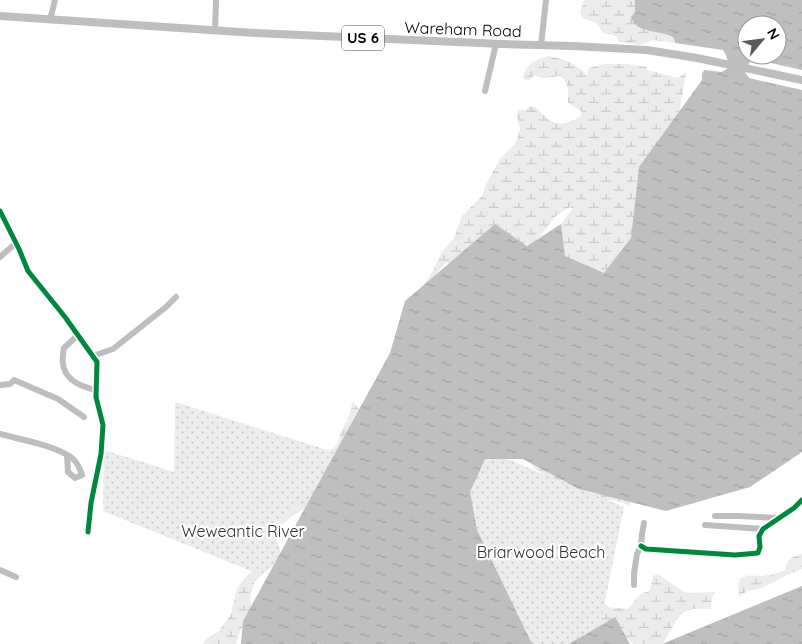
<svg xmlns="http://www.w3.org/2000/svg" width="802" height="644" font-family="Quicksand,sans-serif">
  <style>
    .wetland { fill: url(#wetland-marsh) }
    .park { fill: url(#park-dots) }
    .water { fill: url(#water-ripples); fill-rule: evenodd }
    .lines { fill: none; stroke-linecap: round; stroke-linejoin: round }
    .minor { stroke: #bebebe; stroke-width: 6 }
    .major { stroke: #bebebe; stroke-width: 8 }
    .cycleway-casing { stroke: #fff; stroke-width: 8 }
    .cycleway { stroke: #00873e; stroke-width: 5 }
    .labels { text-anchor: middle; stroke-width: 4.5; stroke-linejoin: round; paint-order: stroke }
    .shield { fill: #fff; stroke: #4c4c4c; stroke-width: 1 }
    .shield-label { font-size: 15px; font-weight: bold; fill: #000 }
    .street-label { font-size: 16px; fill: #000; stroke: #fff }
    .park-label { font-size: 16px; fill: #333; stroke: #fff }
  </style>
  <defs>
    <pattern id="wetland-marsh" width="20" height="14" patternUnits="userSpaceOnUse" patternTransform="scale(1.25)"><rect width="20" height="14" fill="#ececec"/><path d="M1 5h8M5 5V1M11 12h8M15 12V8" fill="none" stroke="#c9c9c9"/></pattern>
    <pattern id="park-dots" width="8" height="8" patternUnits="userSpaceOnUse" patternTransform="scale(1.25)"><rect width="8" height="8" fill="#ececec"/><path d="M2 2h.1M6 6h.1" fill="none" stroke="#c9c9c9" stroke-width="1.8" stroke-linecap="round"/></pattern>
    <pattern id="water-ripples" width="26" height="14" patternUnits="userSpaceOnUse" patternTransform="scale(1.25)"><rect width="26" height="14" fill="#bfbfbf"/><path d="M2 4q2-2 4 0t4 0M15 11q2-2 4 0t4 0" fill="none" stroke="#a2a2a2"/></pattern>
  </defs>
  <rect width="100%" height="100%" fill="#fff"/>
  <!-- wetland -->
  <g class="wetland">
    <path d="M 584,0 L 635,0 L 635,12 L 648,30 L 667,34 L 674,38 L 675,43 L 653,40 L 640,45 L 619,42 L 616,36 L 603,33 L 596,23 L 583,18 L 580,13 Z"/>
    <path d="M 548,56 C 562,58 578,64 587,75 L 589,68 L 604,64 L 628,64 L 647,67 L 647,70 L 678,78 L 686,72 L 679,115 L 635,233 L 615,277 L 577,273 L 560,250 L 560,227 L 565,218 L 572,210 L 572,208 L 570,207 L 556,216 L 538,239 L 530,245 L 522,244 L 504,230 L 495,228 L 450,263 L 446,263 L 443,266 L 418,294 L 434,269 L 441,253 L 454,238 L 462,216 L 482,196 L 486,184 L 500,159 L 514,145 L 517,140 L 520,129 L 517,116 L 518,110 L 526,110 L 529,107 L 535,107 C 545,115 550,126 565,123 C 570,122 575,119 580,117 L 581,116 L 581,111 L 571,105 L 568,102 C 568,91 569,84 561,76 C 551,76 544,81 535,75 L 528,81 L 523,78 C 525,64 536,60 548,56 Z"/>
    <path d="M 353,401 L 356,406 L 360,410 L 313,508 L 302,510 L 291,517 L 281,526 L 276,536 L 279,554 L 278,561 L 255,581 L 253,586 L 250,599 L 252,608 L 250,618 L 241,629 L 236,644 L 203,644 L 206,639 L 218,632 L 224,624 L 231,614 L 237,588 L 244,579 L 258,567 L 270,536 L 328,452 L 334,448 L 338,443 L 340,433 L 349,416 Z"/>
    <path d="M 497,450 L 510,450 L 527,457 L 542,459 L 560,467 L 581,488 L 590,493 L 621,496 L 628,498 L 630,502 L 631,506 L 616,501 L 585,498 L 563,486 L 534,468 L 527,457 C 516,460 504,455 493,460 L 492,466 C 483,472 472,478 479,490 C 485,487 486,479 492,475 C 500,490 500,499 520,494 L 523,489 L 527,486 C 532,489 534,494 538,498 C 544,503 561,507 569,509 C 583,511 595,508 608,514 L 608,517 C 602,522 595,519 589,525 C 590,539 608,536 610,552 L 601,587 L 602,601 L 608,607 L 627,609 C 637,602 634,595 649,591 L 651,586 L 653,576 L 658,574 L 684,592 L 691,593 L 715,592 L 712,598 L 711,609 C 687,608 682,608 671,630 C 668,635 665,640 662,644 L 633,644 L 621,632 L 614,630 C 607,633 603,637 599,644 L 525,644 L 518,616 L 517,604 L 529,596 L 531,593 C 527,575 544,572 527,552 C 519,553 511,553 506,545 C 510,538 519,538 525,533 C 520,529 516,530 510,528 C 504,525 499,520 494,516 C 487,509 485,499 476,494 C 472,508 479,529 483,543 C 462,523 460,490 476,467 C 482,459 487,453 497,450 Z"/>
    <path d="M 802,554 L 802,569 L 787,575 L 762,588 L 747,591 L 739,597 L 738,587 L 740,579 C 747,574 752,576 760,576 C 769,576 777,574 785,570 C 786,568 786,565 787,563 C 789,558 797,555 802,554 Z"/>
  </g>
  <!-- park -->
  <g class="park">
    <path d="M 175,402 L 340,454 L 328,497 C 306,502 283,505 278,532 C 278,535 277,537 277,540 C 278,546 282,548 279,555 C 276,562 266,569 261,575 L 103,511 L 104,450 L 174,472 Z"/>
    <path d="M 492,455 L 512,461 L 624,507 L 599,631 L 580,644 L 505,644 L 473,574 L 467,464 Z"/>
  </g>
  <!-- water -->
  <g class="water">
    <path d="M 635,0 L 802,0 L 802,70 L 758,60 L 751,61 L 746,67 L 745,72 L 749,78 L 802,90 L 802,452 L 750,487 L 666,511 L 579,489 L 523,459 L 485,459 L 470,492 L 477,530 L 532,644 L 241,644 L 243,621 L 390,353 L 405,301 L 495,224 L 527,246 L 561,224 L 565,256 L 604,273 L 631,238 L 639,167 L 702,80 L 702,74 L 704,70 L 721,72 L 727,69 C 729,62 727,56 723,50 L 675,43 L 674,38 C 662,29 636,35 631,17 L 635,12 ZM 747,25 L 777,25 L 777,55 L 747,55 Z"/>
    <path d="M 802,586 L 802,644 L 662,644 Z"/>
    <path d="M 615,617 L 630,644 L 569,644 Z"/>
  </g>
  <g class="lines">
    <!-- minor -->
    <g class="minor">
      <path d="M 50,20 L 55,0"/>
      <path d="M 215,31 L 216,0"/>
      <path d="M 541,45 L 546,0"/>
      <path d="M 485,91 L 496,44"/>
      <path d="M 0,211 L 19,249 L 28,271 L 65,317 L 97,362 L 96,397 L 103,425 L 101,454 L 91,503 L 88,532"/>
      <path d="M 0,257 L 16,243"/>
      <path d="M 78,335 L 64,348 C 63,353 62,359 63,364 C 65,381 82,387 96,390"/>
      <path d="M 93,356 L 113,349 L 166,307 L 176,297"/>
      <path d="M 0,385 L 10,384 L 14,380 L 58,399 L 84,417"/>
      <path d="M 0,434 C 21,440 55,445 72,458 C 78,463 80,468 82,475 L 75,478 L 68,472 L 67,455"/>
      <path d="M 715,516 L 739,516 L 779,518"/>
      <path d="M 705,525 L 763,529"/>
      <path d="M 641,546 L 646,549 L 735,555 L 758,553 L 760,547 L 759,536 L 763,529 L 794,508 L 802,500"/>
      <path d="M 0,570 L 16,577"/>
      <path d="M 634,585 L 634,573 L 637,554 L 641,546 L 642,534 L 644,523"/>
    </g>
    <!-- major -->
    <path class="major" d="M 0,16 L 255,33 L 502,44 L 573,46 L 647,50 L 697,58 L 802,80"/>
    <!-- cycleway casing -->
    <g class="cycleway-casing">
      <g id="cycleway">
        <path d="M 0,211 L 19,249 L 28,271 L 65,317 L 97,362 L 96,397 L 103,425 L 101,454 L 91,503 L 88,532"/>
        <path d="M 641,546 L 646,549 L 735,555 L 758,553 L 760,547 L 759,536 L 763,529 L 794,508 L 802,500"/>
      </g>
    </g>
    <!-- cycleway -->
    <use href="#cycleway" class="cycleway"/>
  </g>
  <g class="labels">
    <!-- shield labels -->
    <rect class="shield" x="342" y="25.5" width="42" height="25" rx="4"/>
    <g class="shield-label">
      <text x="363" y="43">US 6</text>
    </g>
    <!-- street labels -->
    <g class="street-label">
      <text transform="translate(463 29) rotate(2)" y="6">Wareham Road</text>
    </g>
    <!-- park labels -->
    <g class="park-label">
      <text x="243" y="537">Weweantic River</text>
      <text x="541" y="558">Briarwood Beach</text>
    </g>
  </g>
  <!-- north arrow -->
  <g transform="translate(762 40) rotate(61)"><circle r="24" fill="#ffffff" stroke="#999999"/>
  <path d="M0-4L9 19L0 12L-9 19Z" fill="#595959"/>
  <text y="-8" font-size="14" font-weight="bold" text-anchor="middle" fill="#000000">N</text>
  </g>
</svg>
